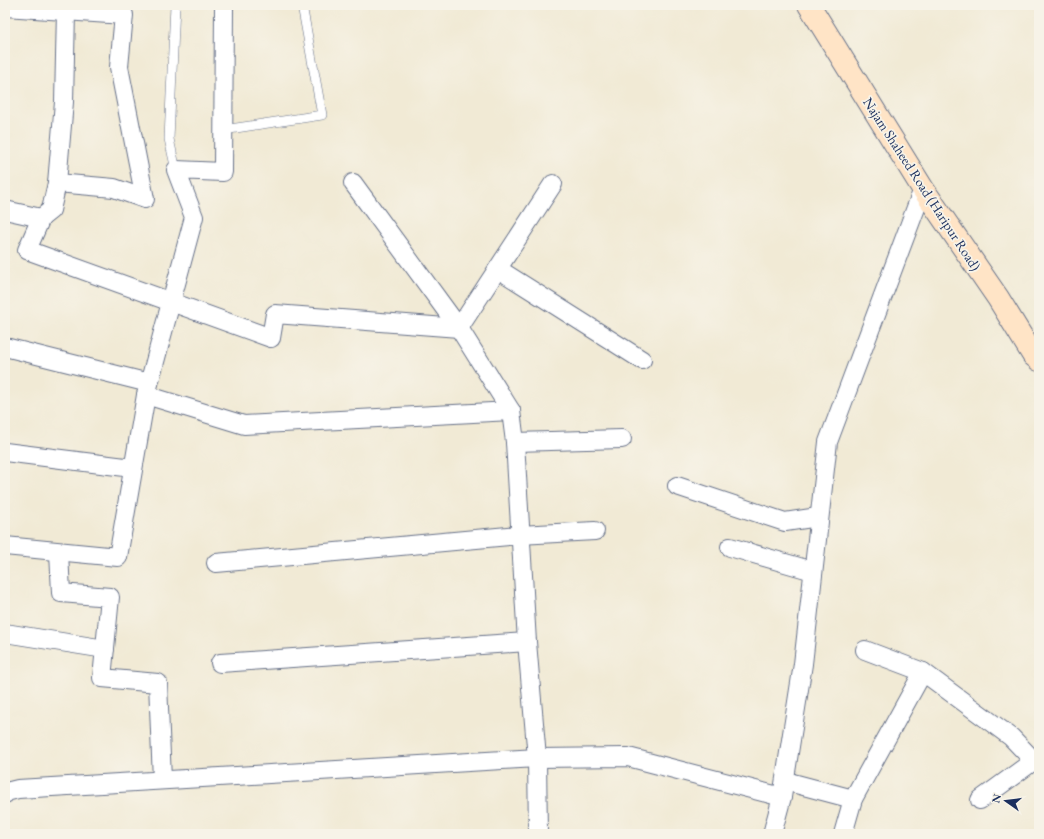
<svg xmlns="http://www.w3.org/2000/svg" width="1044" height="839" font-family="'EB Garamond',serif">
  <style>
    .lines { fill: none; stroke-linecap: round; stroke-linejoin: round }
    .service-casing { stroke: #667088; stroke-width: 10 }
    .minor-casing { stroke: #667088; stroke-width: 20 }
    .secondary-casing { stroke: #667088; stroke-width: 24 }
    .service { stroke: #fff; stroke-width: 9 }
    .minor { stroke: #fff; stroke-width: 18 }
    .secondary { stroke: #ffe4c6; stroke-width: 22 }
    .labels { text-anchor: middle; stroke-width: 3.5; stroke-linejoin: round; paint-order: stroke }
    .street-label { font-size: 14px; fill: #1b2f5e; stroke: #f7f3e8 }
  </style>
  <rect width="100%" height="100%" fill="#f7f3e8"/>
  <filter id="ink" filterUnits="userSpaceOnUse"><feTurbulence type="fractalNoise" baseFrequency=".025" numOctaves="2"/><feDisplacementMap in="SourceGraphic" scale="8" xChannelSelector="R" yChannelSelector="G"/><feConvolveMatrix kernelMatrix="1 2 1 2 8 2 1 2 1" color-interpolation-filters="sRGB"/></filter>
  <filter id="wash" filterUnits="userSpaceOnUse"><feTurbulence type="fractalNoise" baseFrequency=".012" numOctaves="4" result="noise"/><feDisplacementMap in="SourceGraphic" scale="16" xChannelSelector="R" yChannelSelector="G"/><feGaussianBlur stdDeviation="0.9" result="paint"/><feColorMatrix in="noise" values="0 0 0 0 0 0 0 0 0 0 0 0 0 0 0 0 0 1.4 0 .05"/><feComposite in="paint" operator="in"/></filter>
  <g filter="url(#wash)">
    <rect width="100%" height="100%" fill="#f1ead5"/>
  </g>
  <g filter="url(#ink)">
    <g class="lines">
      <!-- service casing -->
      <g class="service-casing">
        <g id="service">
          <path d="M 175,5 L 169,139 L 176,170"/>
          <path d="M 223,130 L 322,115 L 302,5"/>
        </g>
      </g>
      <!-- minor casing -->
      <g class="minor-casing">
        <g id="minor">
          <path d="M 5,7 L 124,15 L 119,67 L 145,199 L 114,188 L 57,183"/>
          <path d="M 353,183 L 459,328 L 511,411 L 515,442 L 527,642 L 537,758 L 538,834"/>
          <path d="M 5,210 L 41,218 L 27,250 L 271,338 L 275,314 L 459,328 L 553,184"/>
          <path d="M 41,218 L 51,210 L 57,183 L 64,102 L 66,11"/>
          <path d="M 498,269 L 642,360"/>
          <path d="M 5,347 L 149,383"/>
          <path d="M 146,395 L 244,425 L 511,411"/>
          <path d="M 515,442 L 622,439"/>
          <path d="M 5,452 L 133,468"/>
          <path d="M 677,486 L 785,522 L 818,517"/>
          <path d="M 5,546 L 118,557 L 146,395 L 194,217 L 176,170 L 223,172 L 224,5"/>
          <path d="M 730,547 L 813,571"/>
          <path d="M 59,552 L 61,593 L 110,597 L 102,678 L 158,683 L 162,780"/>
          <path d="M 216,563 L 519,535 L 595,531"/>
          <path d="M 5,633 L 105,649"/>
          <path d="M 865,650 L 923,672 L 1011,737 L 1034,761"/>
          <path d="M 220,663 L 527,642"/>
          <path d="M 785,781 L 853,799"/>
          <path d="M 5,794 L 6,792 L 18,789 L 537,758 L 628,757 L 782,797"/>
          <path d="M 980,800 L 1039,757"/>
          <path d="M 772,834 L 782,797 L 803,664 L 828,442 L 923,189"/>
          <path d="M 843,834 L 853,799 L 923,672"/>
        </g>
      </g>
      <!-- secondary casing -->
      <g class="secondary-casing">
        <path id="secondary" d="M 809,5 L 923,189 L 998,298 L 1033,355 L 1039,360"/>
      </g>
      <!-- service -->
      <use href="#service" class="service"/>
      <!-- minor -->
      <use href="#minor" class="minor"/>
      <!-- secondary -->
      <use href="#secondary" class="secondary"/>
    </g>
  </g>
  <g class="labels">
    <!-- street labels -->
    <g class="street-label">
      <text transform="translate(922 184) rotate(57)" y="5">Najam Shaheed Road (Haripur Road)</text>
    </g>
  </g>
  <!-- margin -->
  <rect width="1044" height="839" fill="none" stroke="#f7f3e8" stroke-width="20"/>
  <!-- north arrow -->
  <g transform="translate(1006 801) rotate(284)" stroke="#f7f3e8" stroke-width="3" paint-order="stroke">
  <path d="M0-3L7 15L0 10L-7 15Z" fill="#1b2f5e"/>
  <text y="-6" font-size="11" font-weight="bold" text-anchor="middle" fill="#1b2f5e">N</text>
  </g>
</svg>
